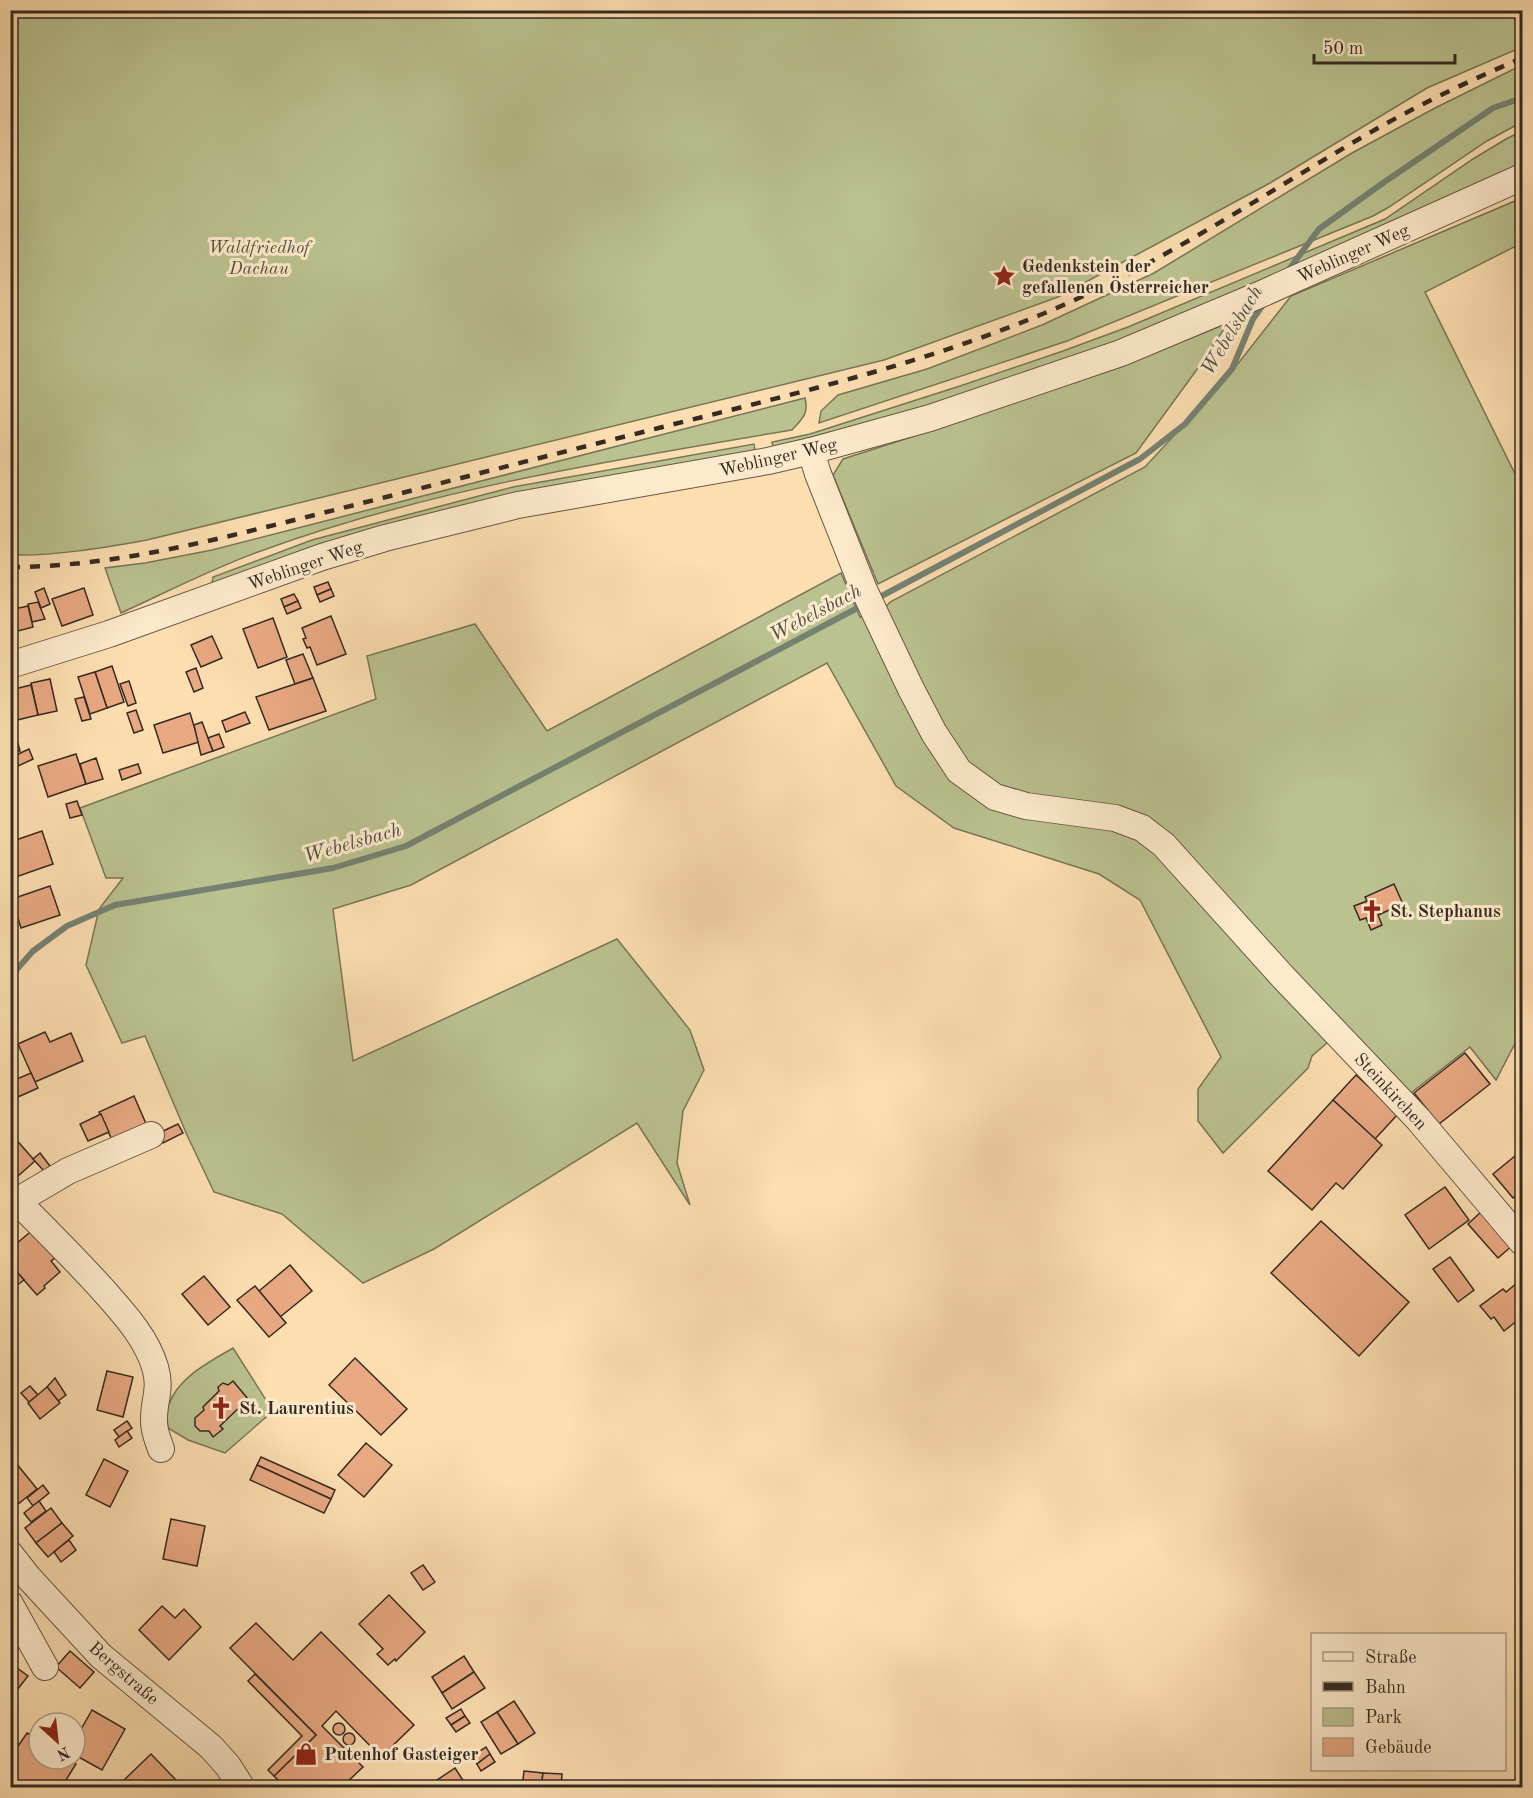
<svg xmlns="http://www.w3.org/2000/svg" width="1533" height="1798" font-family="'Old Standard TT',serif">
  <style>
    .green { fill: #bac28f; stroke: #777658; stroke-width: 1.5 }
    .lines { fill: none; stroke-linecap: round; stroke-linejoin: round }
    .stream { stroke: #758272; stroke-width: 6 }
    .building { fill: #e9a982; stroke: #342a22; stroke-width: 1.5 }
    .minor-casing { stroke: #665746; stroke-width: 28 }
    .minor { stroke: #fdeacc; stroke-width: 26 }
    .rail { stroke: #342a22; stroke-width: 4.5; stroke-dasharray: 10 10; stroke-linecap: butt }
    .labels { text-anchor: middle; stroke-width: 6; stroke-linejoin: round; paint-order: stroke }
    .park-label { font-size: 18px; font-style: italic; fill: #56503d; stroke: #fdeacc }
    .street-label { font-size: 18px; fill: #342a22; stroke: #fdeacc }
    .poi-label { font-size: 18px; font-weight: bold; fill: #342a22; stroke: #fdeacc; text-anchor: start }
    .water-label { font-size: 20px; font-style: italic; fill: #4f4e43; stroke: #fdeacc }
  </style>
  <rect width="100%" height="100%" fill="#fcdeb0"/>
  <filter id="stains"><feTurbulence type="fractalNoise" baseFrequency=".00333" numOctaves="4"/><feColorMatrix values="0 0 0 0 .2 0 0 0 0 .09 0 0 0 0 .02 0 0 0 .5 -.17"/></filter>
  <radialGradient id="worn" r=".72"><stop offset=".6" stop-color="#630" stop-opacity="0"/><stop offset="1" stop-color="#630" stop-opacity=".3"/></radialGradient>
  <!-- green -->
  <g class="green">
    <path d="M 11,10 L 1522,10 L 1522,47 L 1427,88 L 1270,183 L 1058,297 L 884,360 L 147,540 C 102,548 56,556 11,555 Z"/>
    <path d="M 1522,65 L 1522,122 L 1487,141 L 1389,207 L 1373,216 L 1067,341 L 819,423 L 821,411 L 838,395 L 927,369 L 1042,325 L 1154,273 L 1352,153 L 1435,108 Z"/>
    <path d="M 1522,131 L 1522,171 L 1098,352 L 959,399 L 773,447 L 772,442 L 810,434 L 960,386 L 1063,351 L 1128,327 L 1385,219 L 1473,159 L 1506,139 Z"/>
    <path d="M 1522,198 L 1522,243 L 1425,292 L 1522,488 L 1522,1030 L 1496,1080 L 1470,1047 L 1398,1103 L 1334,1037 L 1312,1056 L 1308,1068 L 1223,1153 L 1198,1121 L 1198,1089 L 1221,1057 L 1140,900 L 1099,874 L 954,828 L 896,786 L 827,663 L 411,885 L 333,909 L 353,1061 L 617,939 L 690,1030 L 704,1070 L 683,1111 L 677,1163 L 690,1205 L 637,1123 L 434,1249 L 363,1283 L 282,1214 L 214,1192 L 187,1135 L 145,1036 L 122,1043 L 86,965 L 99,909 L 123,878 L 106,878 L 80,808 L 376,699 L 367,656 L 475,624 L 547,731 L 841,573 L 860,617 L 881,612 L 890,602 L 1145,467 L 1226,379 L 1291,296 Z"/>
    <path d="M 1228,323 L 1198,368 L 1136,453 L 878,584 L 833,475 L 843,459 L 936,429 L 1124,365 Z"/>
    <path d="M 805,398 C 809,414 802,419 792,430 C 613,460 429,489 258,552 C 211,569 167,592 121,613 L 105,568 L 145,563 L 212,550 Z"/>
    <path d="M 754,444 L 755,450 L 698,463 L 212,583 L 213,577 L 312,540 L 513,487 Z"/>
    <path d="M 233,1348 L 273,1411 L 225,1453 L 188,1440 L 168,1428 C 167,1420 166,1411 169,1404 C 179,1377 209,1362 233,1348 Z"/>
  </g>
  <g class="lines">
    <!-- stream -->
    <g class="stream">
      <path d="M 1287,272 L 1319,229 L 1380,185 L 1493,108 L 1522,98"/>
      <path d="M 874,600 L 1140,459 L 1185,424 L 1232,369 L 1253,319 L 1265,302"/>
      <path d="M 10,977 L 33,951 L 67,926 L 115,905 L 333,868 L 406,846 L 865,604"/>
    </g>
  </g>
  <!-- building -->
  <g class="building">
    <path d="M 328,582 L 331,589 L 317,595 L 314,587 Z"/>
    <path d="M 44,588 L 50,604 L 41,608 L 35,592 Z"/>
    <path d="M 84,588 L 93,615 L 62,626 L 52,599 Z"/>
    <path d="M 331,589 L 334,596 L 320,602 L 317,595 Z"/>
    <path d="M 294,594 L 298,601 L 284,607 L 281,599 Z"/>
    <path d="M 298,601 L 301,608 L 287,614 L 284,607 Z"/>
    <path d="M 38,602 L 45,619 L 32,622 L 28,604 Z"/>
    <path d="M 28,606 L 33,627 L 10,633 L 10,610 Z"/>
    <path d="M 331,616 L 346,654 L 317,665 L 310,647 L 307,648 L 303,639 L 306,638 L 302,628 Z"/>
    <path d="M 273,618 L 287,657 L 258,668 L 243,629 Z"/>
    <path d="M 212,636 L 222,658 L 201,667 L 191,645 Z"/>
    <path d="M 303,654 L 313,678 L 295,684 L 286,660 Z"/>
    <path d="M 112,666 L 124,702 L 107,708 L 95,672 Z"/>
    <path d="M 196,668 L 203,688 L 194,692 L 186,672 Z"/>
    <path d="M 95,672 L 107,708 L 90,714 L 78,677 Z"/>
    <path d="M 313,678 L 326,711 L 269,730 L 256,697 Z"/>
    <path d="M 50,679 L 57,711 L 38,715 L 31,683 Z"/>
    <path d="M 129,681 L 136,703 L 128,706 L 120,684 Z"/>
    <path d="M 31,685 L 38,715 L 13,721 L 10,710 L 10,690 Z"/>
    <path d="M 84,697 L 91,719 L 82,721 L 75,699 Z"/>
    <path d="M 136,710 L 143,730 L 134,733 L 127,713 Z"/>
    <path d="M 245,712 L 250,723 L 226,732 L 222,721 Z"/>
    <path d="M 190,713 L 199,742 L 163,753 L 154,725 Z"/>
    <path d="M 202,722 L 213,751 L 201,755 L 194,725 Z"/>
    <path d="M 219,734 L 224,747 L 213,751 L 208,738 Z"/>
    <path d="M 16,736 L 20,751 L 11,753 L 10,738 Z"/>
    <path d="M 29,749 L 33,759 L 16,767 L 12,757 Z"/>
    <path d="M 76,754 L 86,784 L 48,797 L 38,766 Z"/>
    <path d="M 96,758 L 103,779 L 86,784 L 80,764 Z"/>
    <path d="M 138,764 L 141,773 L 122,780 L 119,770 Z"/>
    <path d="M 77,801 L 82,815 L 70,818 L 66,804 Z"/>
    <path d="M 42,831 L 53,864 L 10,879 L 10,842 Z"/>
    <path d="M 1394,884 L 1403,904 L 1378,915 L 1382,925 L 1371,930 L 1366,918 L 1360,920 L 1354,906 L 1367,901 L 1365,897 Z"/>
    <path d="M 50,886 L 60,915 L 21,928 L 12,899 Z"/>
    <path d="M 45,1032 L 50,1042 L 71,1033 L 83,1061 L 35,1082 L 18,1044 Z"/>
    <path d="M 1465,1053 L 1490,1084 L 1439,1124 L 1414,1093 Z"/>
    <path d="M 31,1073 L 38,1088 L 11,1100 L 10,1082 Z"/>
    <path d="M 1356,1075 L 1398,1114 L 1375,1139 L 1333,1100 Z"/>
    <path d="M 134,1096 L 147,1126 L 113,1142 L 99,1112 Z"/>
    <path d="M 1333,1100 L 1382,1145 L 1343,1189 L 1336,1183 L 1312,1210 L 1268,1171 Z"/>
    <path d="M 101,1114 L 109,1132 L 88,1141 L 80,1124 Z"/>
    <path d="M 178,1124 L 183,1133 L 163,1143 L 159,1133 Z"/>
    <path d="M 13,1136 L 35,1161 L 10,1183 L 10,1138 Z"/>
    <path d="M 1521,1151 L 1522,1190 L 1513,1198 L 1493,1174 Z"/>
    <path d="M 40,1153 L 50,1166 L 44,1171 L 33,1159 Z"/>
    <path d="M 1445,1187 L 1469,1220 L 1429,1249 L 1405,1215 Z"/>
    <path d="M 1482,1211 L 1513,1245 L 1498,1258 L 1468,1224 Z"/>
    <path d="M 1321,1221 L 1409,1302 L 1359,1356 L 1271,1273 Z"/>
    <path d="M 35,1228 L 58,1256 L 51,1261 L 60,1272 L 44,1286 L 45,1288 L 37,1295 L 10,1264 L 10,1249 Z"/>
    <path d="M 1450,1257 L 1474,1290 L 1458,1302 L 1433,1269 Z"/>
    <path d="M 10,1264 L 24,1280 L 16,1286 L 18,1288 L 10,1295 Z"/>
    <path d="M 290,1265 L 312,1291 L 280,1317 L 259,1291 Z"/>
    <path d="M 204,1276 L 230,1307 L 208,1325 L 182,1294 Z"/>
    <path d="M 1517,1283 L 1522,1290 L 1522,1317 L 1504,1331 L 1494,1317 L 1491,1319 L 1480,1306 L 1503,1289 L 1506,1292 Z"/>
    <path d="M 255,1286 L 286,1323 L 269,1337 L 237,1300 Z"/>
    <path d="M 355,1358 L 407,1409 L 381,1435 L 329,1385 Z"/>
    <path d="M 107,1371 L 133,1377 L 123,1417 L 97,1410 Z"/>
    <path d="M 55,1378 L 66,1395 L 58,1401 L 47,1387 Z"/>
    <path d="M 233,1381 L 248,1399 L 220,1426 L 223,1429 L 213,1437 L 209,1431 L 200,1431 L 195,1426 L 195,1418 L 204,1410 L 203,1407 L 219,1391 L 218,1387 L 223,1383 L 228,1385 Z"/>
    <path d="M 30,1386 L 38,1395 L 29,1402 L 21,1393 Z"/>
    <path d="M 47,1387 L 60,1403 L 40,1419 L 28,1403 Z"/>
    <path d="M 127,1421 L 132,1428 L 119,1437 L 114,1430 Z"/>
    <path d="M 127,1431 L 132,1438 L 119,1447 L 115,1440 Z"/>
    <path d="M 366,1443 L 392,1465 L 364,1497 L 338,1475 Z"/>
    <path d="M 261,1457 L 335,1490 L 331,1499 L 257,1465 Z"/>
    <path d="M 104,1459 L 128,1471 L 110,1507 L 86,1495 Z"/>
    <path d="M 16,1463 L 37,1489 L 13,1508 L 10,1506 L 10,1467 Z"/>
    <path d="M 257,1465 L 331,1499 L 324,1513 L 250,1480 Z"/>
    <path d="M 43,1485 L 49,1493 L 33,1506 L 27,1498 Z"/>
    <path d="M 39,1501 L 46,1511 L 31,1522 L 24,1513 Z"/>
    <path d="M 51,1508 L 62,1523 L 36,1543 L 25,1528 Z"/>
    <path d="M 171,1519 L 205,1526 L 197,1566 L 163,1559 Z"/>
    <path d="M 62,1523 L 73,1536 L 48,1557 L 36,1543 Z"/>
    <path d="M 69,1540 L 76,1550 L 61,1562 L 54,1552 Z"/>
    <path d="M 423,1565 L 435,1582 L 423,1590 L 411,1573 Z"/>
    <path d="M 389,1595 L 425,1632 L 396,1661 L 395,1659 L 388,1665 L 377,1654 L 383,1649 L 359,1624 Z"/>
    <path d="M 162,1606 L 175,1618 L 184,1609 L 201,1627 L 169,1660 L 139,1630 Z"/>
    <path d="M 256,1623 L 293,1660 L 321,1632 L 414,1725 L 381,1757 L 336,1711 L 322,1726 L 363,1767 L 343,1786 L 345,1788 L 286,1788 L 274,1776 L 316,1735 L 230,1648 Z"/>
    <path d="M 70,1651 L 94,1672 L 80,1688 L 56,1667 Z"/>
    <path d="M 464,1656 L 474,1672 L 442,1693 L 432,1677 Z"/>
    <path d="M 10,1663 L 28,1676 L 10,1699 Z"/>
    <path d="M 474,1672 L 485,1688 L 452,1709 L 442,1693 Z"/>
    <path d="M 255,1674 L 316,1735 L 274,1776 L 268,1770 L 302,1736 L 248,1681 Z"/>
    <path d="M 514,1701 L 535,1733 L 518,1744 L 497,1712 Z"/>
    <path d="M 461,1709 L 465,1716 L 451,1725 L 446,1718 Z"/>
    <path d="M 92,1710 L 125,1729 L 102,1770 L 75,1755 L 75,1740 Z"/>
    <path d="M 497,1712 L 518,1744 L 501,1754 L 481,1722 Z"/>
    <path d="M 465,1716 L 470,1723 L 456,1732 L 451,1725 Z"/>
    <circle cx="339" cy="1729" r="6"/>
    <circle cx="349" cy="1739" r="6"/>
    <path d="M 27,1733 L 39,1740 L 39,1759 L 68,1759 L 76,1764 L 61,1788 L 20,1788 L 10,1782 L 10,1758 Z"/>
    <path d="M 486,1747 L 490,1754 L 477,1764 L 472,1756 Z"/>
    <path d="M 151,1754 L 176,1780 L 169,1788 L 131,1788 L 124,1780 Z"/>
    <path d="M 490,1754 L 495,1762 L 481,1771 L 477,1764 Z"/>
    <path d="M 455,1768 L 468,1788 L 425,1788 Z"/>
    <path d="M 524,1771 L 543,1773 L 541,1788 L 522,1788 Z"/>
    <path d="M 543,1773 L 562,1774 L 561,1788 L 541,1788 Z"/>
  </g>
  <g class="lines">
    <!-- minor casing -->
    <g class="minor-casing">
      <g id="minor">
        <path d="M 811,451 L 818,474 L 864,590 L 911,689 L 934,733 L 959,771 L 995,797 L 1026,806 L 1115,818 L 1142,828 L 1164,845 L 1283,977 L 1418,1119 L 1522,1242"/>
        <path d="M 10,665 L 109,634 L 322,557 L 385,538 L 518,505 L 768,461 L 811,451 L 930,418 L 1121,353 L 1259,295 L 1522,177"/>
        <path d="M 17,1201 C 47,1231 76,1260 104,1291 C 124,1314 146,1337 155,1367 C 162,1390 153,1401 154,1422 C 154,1432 158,1440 161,1449"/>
        <path d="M 10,1207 L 17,1201 L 68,1171 L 151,1135"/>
        <path d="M 10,1554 L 28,1577 L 101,1656 L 211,1747 L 228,1766 L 242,1788"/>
        <path d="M 10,1604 L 45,1667"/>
      </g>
    </g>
    <!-- minor -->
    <use href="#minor" class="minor"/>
    <!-- rail -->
    <path class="rail" d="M 10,567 C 81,567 152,554 221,538 C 362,504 502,467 643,432 C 776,398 912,368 1040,315 C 1157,267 1262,195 1371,132 C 1420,104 1471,80 1522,58"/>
  </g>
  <!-- icons -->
  <defs>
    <g id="sight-bare" transform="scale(1.8)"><path d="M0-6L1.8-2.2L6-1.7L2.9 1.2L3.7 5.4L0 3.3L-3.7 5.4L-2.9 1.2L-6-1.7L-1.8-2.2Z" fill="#8f2418" stroke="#fdeacc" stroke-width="2.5" paint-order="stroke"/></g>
    <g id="church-bare" transform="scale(1.8)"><path d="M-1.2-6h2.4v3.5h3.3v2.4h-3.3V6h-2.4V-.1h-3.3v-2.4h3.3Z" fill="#8f2418" stroke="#fdeacc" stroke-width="2.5" paint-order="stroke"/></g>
    <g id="shop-bare" transform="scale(1.8)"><path d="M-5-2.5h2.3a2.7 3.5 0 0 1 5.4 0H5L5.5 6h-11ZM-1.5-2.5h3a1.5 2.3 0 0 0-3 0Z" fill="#8f2418" stroke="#fdeacc" stroke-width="2.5" paint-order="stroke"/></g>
  </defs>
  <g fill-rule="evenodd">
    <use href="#sight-bare" x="1004" y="276"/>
    <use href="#church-bare" x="1372" y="911"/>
    <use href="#church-bare" x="221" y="1408"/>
    <use href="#shop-bare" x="306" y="1754"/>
  </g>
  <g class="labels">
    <!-- park labels -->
    <g class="park-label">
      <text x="259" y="253">Waldfriedhof<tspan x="259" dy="21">Dachau</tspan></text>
    </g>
    <!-- street labels -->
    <g class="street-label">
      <text transform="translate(1353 253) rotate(-24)" y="6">Weblinger Weg</text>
      <text transform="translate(778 457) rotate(-13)" y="6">Weblinger Weg</text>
      <text transform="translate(305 565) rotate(-19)" y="6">Weblinger Weg</text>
      <text transform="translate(1391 1091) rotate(47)" y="6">Steinkirchen</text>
      <text transform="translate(124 1673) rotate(41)" y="6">Bergstraße</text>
    </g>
    <!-- poi labels -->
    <g class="poi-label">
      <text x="1022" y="272">Gedenkstein der<tspan x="1022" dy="21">gefallenen Österreicher</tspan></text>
      <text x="1390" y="917">St. Stephanus</text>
      <text x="239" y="1414">St. Laurentius</text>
      <text x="324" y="1760">Putenhof Gasteiger</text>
    </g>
    <!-- water labels -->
    <g class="water-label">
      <text transform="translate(1231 330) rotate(-59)" y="7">Webelsbach</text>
      <text transform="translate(815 612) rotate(-28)" y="7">Webelsbach</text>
      <text transform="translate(352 842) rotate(-16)" y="7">Webelsbach</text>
    </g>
  </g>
  <!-- margin -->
  <rect width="1533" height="1798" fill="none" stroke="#fcdeb0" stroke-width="36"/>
  <rect x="12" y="12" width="1509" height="1774" fill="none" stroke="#342a22" stroke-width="3"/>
  <rect x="18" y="18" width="1497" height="1762" fill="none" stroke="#342a22" stroke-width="1.5"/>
  <!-- legend -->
  <rect x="1311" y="1633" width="195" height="138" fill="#fdeacc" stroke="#ad9d88" stroke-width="1.5"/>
  <rect x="1323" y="1652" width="30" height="9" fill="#fdeacc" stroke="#ad9d88" stroke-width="1.5"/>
  <text x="1365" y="1663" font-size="18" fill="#342a22">Straße</text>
  <rect x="1323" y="1682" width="30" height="9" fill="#342a22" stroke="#ad9d88" stroke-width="1.5"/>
  <text x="1365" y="1693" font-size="18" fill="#342a22">Bahn</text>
  <rect x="1323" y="1708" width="30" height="18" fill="#bac28f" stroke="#ad9d88" stroke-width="1.5"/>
  <text x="1365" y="1723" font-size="18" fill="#342a22">Park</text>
  <rect x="1323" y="1738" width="30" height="18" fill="#e9a982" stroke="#ad9d88" stroke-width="1.5"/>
  <text x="1365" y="1753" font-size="18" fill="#342a22">Gebäude</text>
  <!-- north arrow -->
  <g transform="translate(57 1741) rotate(153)"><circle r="28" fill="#fdeacc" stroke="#ad9d88" stroke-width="1.5"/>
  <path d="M0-4.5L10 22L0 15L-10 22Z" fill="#8f2418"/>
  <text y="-9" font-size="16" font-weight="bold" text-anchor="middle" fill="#342a22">N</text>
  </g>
  <!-- scale -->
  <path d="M1314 54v9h141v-9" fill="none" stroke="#342a22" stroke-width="3"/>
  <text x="1323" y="54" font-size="18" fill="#342a22" stroke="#fdeacc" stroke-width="4.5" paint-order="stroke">50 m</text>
  <rect width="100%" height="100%" filter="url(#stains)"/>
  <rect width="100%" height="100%" fill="url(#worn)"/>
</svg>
